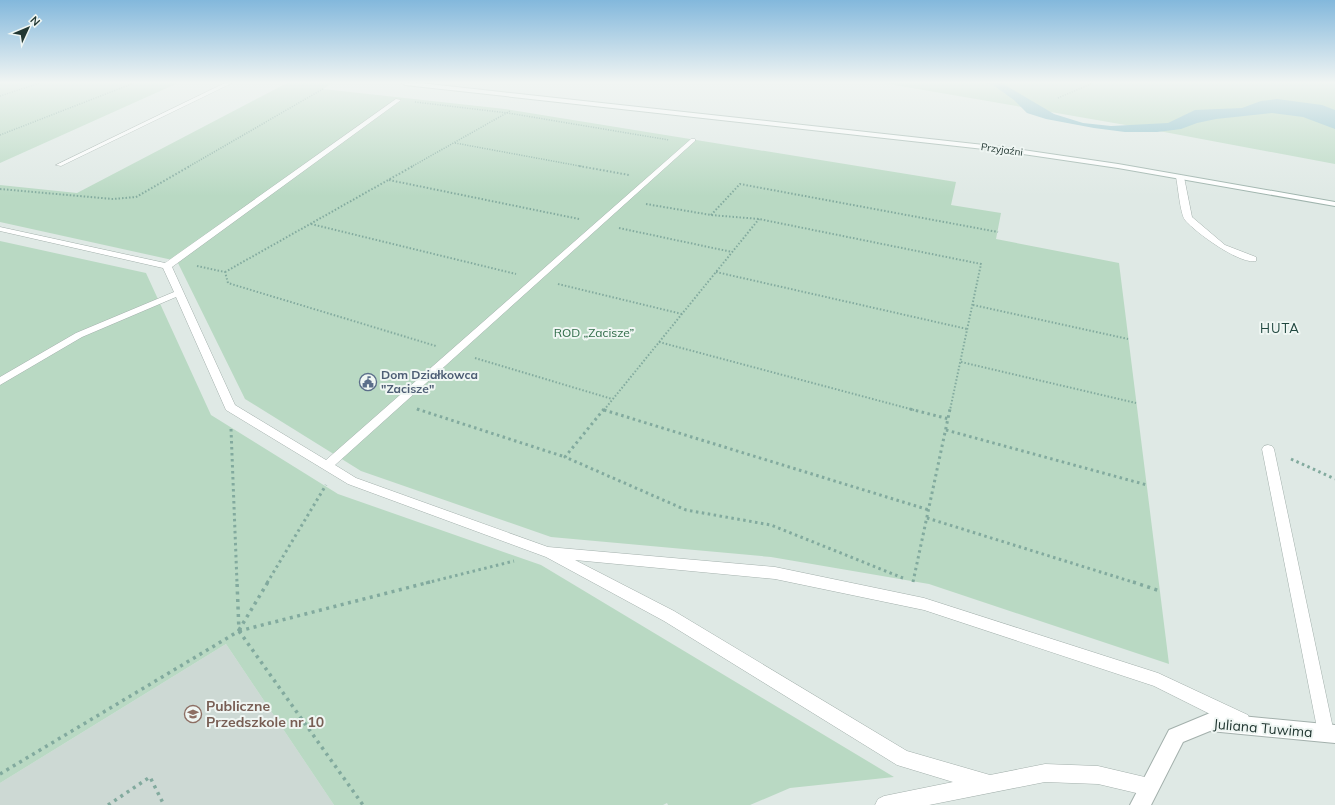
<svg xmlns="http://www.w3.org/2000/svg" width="1335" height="805" font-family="Mulish,sans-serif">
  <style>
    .built { fill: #cdd9d4 }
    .green { fill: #b9d9c3 }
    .water { fill: #8bbfca }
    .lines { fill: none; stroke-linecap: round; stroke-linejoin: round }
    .lane-casing { stroke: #a3b0ac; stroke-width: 1 }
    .street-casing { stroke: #a3b0ac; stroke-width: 2 }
    .secondary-casing { stroke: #9fb4ad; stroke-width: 2 }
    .path-far3 { stroke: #82aa9e; stroke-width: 1.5; stroke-dasharray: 1 1.5; stroke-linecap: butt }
    .path-far2 { stroke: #82aa9e; stroke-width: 2; stroke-dasharray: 1.5 2; stroke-linecap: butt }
    .path-far1 { stroke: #82aa9e; stroke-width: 3; stroke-dasharray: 2.5 3.5; stroke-linecap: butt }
    .path { stroke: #82aa9e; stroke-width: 3.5; stroke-dasharray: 3 4.5; stroke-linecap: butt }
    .lane { fill: #fff; fill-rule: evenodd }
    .street { fill: #fff; fill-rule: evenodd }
    .secondary { fill: #fff; fill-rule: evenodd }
    .labels { text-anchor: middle; stroke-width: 4; stroke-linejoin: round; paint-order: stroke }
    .far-street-label { font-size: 10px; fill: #223732; stroke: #eff6f3 }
    .park-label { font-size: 12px; fill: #2f6b48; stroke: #eff6f3 }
    .service-label { font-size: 12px; font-weight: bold; fill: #4e5e75; stroke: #eff6f3; text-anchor: start }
    .neighbourhood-label { font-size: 13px; letter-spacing: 1px; fill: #20473f; stroke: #eff6f3 }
    .near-education-label { font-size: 14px; font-weight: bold; fill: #785e54; stroke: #eff6f3; text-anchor: start }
    .near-street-label { font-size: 14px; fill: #223732; stroke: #eff6f3 }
  </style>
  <rect width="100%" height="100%" fill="#dfe9e5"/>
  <!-- built -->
  <path class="built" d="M 226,644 L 334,805 L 0,805 L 0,783 Z"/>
  <!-- green -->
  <g class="green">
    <path d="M 0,83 L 178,83 L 0,163 Z"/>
    <path d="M 287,83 L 333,83 L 323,89 L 505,109 L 956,182 L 951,205 L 1001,213 L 996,239 L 1119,263 L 1169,664 L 929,584 L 771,557 L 551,537 L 361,471 L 245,399 L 177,261 L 0,222 L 0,185 L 77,193 Z"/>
    <path d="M 883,83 L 1335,83 L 1335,164 L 1143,128 Z"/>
    <path d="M 0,241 L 146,273 L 211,415 L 338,494 L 541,565 L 894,777 L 790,788 L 750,805 L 668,805 L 667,803 L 663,805 L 334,805 L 226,644 L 0,783 Z"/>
  </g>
  <!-- water -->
  <path class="water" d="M 986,83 L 1001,83 L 1005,85 L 1054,114 L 1083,123 L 1111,126 L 1168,123 L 1195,110 L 1242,108 L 1261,101 L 1277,99 L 1322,105 L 1335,110 L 1335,129 L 1303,117 L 1272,113 L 1216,119 L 1197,123 L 1181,129 L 1157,132 L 1125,132 L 1094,128 L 1046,119 L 1027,113 L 1014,100 L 993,85 Z"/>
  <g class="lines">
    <!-- lane casing -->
    <g class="lane-casing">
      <g id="lane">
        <path d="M 225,83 L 232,83 L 61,166 L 56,165 Z"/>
        <path d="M 396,99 L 401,100 L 172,267 L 235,405 L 326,460 L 691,139 L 695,139 L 695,141 L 335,465 L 356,478 L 548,547 L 775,567 L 924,598 L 1158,673 L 1248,715 L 1250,721 L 1248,727 L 1242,729 L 1236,727 L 1154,686 L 924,610 L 775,579 L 575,560 L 674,611 L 907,751 L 990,775 L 1045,764 L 1098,766 L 1149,778 L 1155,781 L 1158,787 L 1155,793 L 1149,796 L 1098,784 L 1045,782 L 929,805 L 875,805 L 878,799 L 884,796 L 953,782 L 897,765 L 664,621 L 546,557 L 348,484 L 226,410 L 176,297 L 82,337 L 0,385 L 0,377 L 76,333 L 174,292 L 163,268 L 0,231 L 0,227 L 165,263 Z"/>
        <path d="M 1180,175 L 1184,177 L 1192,217 L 1225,245 L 1256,257 L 1256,261 C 1240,265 1195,232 1185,220 C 1180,213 1178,186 1176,177 Z"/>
        <path d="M 1268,445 L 1272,446 L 1274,449 L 1334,733 L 1332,739 L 1326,741 L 1320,739 L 1318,733 L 1262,449 L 1264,446 Z"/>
      </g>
    </g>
    <!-- street casing -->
    <g class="street-casing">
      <path id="street" d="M 1210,713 L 1335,725 L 1335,743 L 1210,731 L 1183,742 L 1151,805 L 1130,805 L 1169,730 Z"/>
    </g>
    <!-- secondary casing -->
    <g class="secondary-casing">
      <path id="secondary" d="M 402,83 L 420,83 L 1002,147 L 1118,164 L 1335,202 L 1335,206 L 1118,168 L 1002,151 L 405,85 Z"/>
    </g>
    <!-- path-far3 -->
    <g class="path-far3">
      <path d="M 0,96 L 40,83"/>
      <path d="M 1058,98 L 1093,83"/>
      <path d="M 415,102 L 508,113 L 669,140"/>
      <path d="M 0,135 L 134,83"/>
      <path d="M 455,143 L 585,167"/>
      <path d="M 188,167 L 323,89"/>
      <path d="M 411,167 L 510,111"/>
    </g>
    <!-- path-far2 -->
    <g class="path-far2">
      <path d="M 579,166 L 629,175"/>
      <path d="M 389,180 L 579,219"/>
      <path d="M 0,189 L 113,199 L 136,197 L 190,166"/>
      <path d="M 646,204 L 711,215 L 759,219 L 981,264 L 950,410"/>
      <path d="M 711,215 L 740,184 L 998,232"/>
      <path d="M 311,224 L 516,274"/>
      <path d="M 619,228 L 732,252"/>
      <path d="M 197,266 L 225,272 L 228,283 L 436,346"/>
      <path d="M 225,272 L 413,166"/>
      <path d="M 716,272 L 967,329"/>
      <path d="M 558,284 L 682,314"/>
      <path d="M 973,305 L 1128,339"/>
      <path d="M 659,342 L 914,410"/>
      <path d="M 475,358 L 612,399"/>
      <path d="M 961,362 L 1136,403"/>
      <path d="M 417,409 L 419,410"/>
      <path d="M 604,410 L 759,219"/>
    </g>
    <!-- path-far1 -->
    <g class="path-far1">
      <path d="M 417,409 L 565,457"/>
      <path d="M 604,409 L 565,457 L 686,510 L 771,525 L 903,578"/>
      <path d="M 910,409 L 949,419"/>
      <path d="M 604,410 L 929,510"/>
      <path d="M 231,429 L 237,583"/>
      <path d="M 946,430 L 1147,485"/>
      <path d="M 1291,459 L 1335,479"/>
      <path d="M 927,518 L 1136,583"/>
      <path d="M 913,582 L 950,409"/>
      <path d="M 267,583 L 326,485"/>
      <path d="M 426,583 L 514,561"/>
    </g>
    <!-- path -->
    <g class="path">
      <path d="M 1133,582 L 1160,591"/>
      <path d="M 239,630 L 268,582"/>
      <path d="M 239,631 L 430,582"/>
      <path d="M 239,631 L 363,805"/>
      <path d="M 0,774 L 239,631 L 237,582"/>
      <path d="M 108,805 L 150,777 L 164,805"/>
    </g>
    <!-- lane -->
    <use href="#lane" class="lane"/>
    <!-- street -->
    <use href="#street" class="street"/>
    <!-- secondary -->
    <use href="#secondary" class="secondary"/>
  </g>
  <!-- sky -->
  <linearGradient id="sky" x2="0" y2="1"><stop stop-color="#83b8dc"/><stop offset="0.42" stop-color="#f1f5f3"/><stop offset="1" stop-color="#f1f5f3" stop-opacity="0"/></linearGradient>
  <rect width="1335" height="196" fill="url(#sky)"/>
  <!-- icons -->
  <defs>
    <g id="civic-ring" transform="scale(0.9)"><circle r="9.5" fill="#eff6f3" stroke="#5c6f8a" stroke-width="1.5"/><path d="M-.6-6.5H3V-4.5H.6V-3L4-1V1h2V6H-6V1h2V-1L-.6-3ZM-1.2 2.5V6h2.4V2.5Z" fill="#5c6f8a"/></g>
    <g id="school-ring" transform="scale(0.9)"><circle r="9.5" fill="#eff6f3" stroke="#8d6e63" stroke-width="1.5"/><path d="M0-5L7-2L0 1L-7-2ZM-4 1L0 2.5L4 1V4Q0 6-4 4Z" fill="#8d6e63"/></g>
  </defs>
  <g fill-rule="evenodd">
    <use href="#civic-ring" x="368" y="382"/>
    <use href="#school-ring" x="193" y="714"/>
  </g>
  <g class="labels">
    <!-- far-street labels -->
    <g class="far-street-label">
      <text transform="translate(1002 149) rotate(8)" y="4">Przyjaźni</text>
    </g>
    <!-- park labels -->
    <g class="park-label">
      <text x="594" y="337">ROD „Zacisze”</text>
    </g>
    <!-- service labels -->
    <g class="service-label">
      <text x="381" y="379">Dom Działkowca<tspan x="381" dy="14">"Zacisze"</tspan></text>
    </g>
    <!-- neighbourhood labels -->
    <g class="neighbourhood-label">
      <text x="1280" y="333">HUTA</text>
    </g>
    <!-- near-education labels -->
    <g class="near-education-label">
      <text x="206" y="711">Publiczne<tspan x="206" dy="16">Przedszkole nr 10</tspan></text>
    </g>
    <!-- near-street labels -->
    <g class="near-street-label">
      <text transform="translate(1263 728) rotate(5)" y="5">Juliana Tuwima</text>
    </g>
  </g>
  <!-- north arrow -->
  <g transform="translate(28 28) rotate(46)" stroke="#eff6f3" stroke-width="3" paint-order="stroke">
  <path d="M0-3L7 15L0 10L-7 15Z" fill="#223732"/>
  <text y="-6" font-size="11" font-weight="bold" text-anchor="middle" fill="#223732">N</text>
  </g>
</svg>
